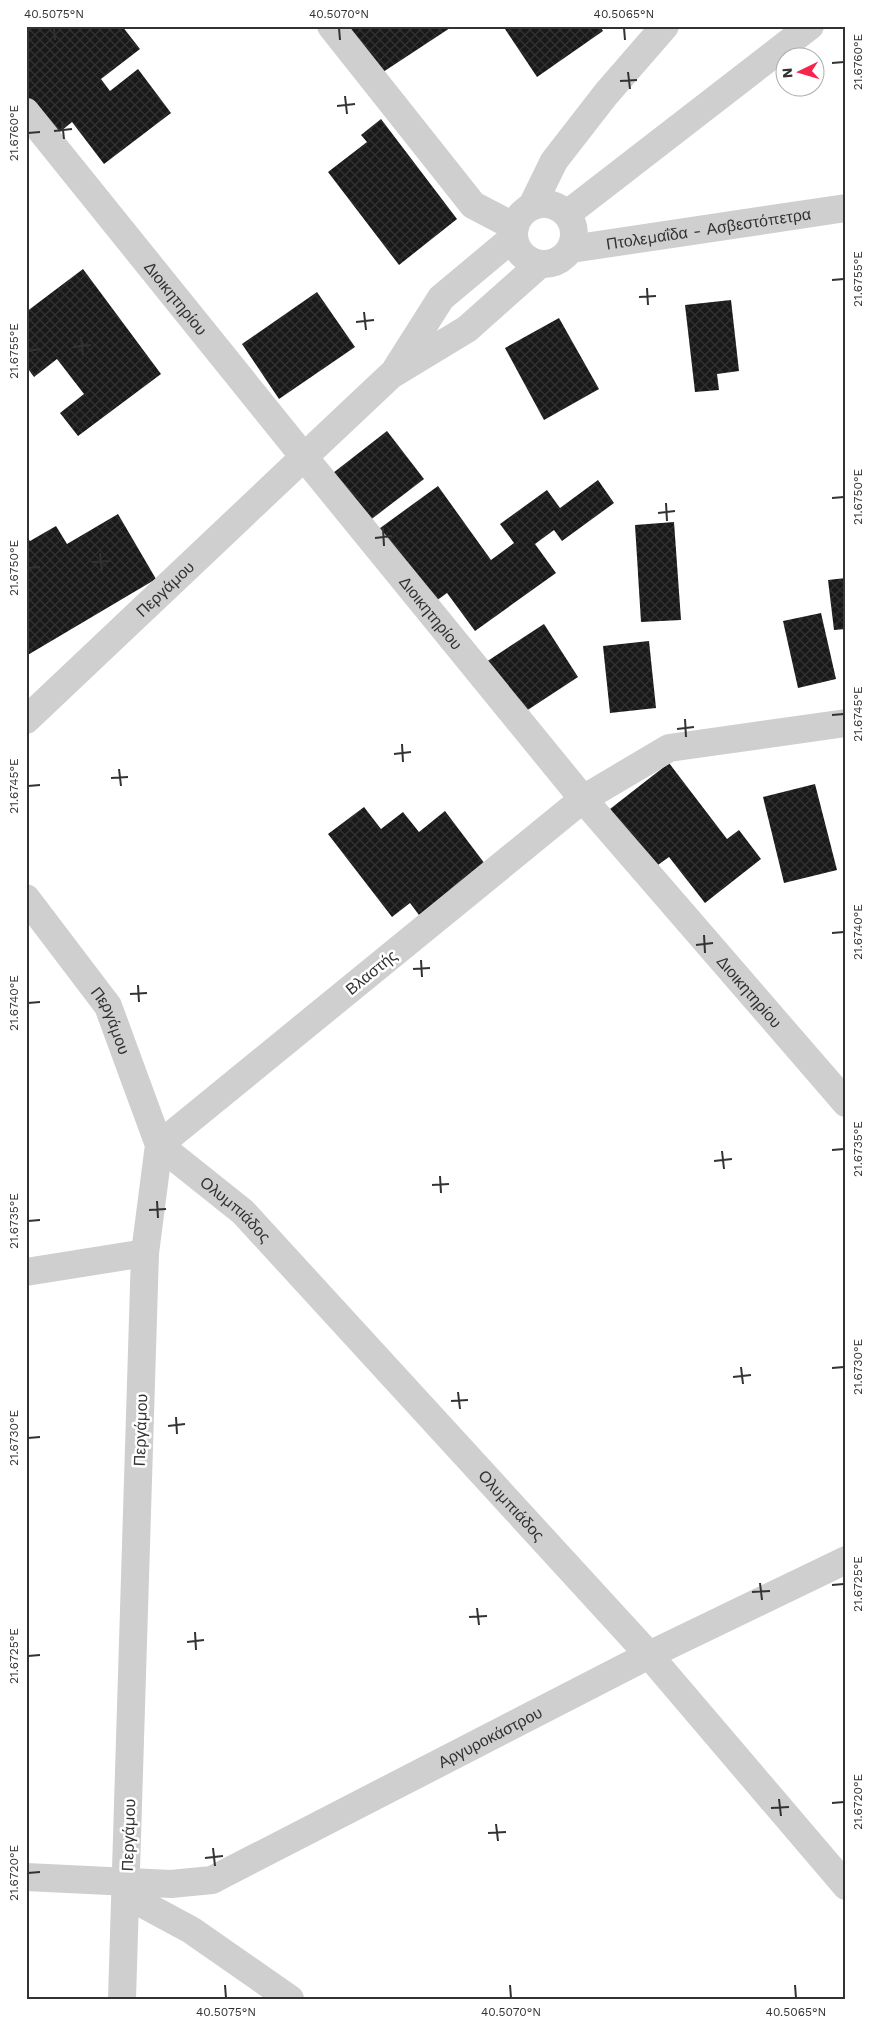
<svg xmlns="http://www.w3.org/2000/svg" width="872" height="2025" font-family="'Work Sans',sans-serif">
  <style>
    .building { fill: url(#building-cross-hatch) }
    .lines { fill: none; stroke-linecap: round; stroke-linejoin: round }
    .minor { stroke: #cfcfcf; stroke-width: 28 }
    .tertiary { stroke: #cfcfcf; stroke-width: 28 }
    .ticks { fill: none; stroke: #323232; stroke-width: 2 }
    .labels { text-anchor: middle; stroke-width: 5; stroke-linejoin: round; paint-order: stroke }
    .street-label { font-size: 16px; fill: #323232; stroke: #fff }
    .neatline { fill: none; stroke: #323232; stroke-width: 2 }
    .ticks-label { font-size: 12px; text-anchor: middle; fill: #323232 }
  </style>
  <defs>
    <pattern id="building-cross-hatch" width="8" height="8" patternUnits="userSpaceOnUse" patternTransform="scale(1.25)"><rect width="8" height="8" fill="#191919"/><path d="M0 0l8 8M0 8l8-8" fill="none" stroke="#323232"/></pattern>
  </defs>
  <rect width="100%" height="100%" fill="#fff"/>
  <!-- building -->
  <g class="building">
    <path d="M 26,26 L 122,26 L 140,49 L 101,79 L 110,91 L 138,69 L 171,113 L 104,164 L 72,122 L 56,135 L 26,96 Z"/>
    <path d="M 340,26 L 453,26 L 374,78 Z"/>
    <path d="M 503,26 L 600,26 L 603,31 L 537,77 Z"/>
    <path d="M 381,119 L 457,219 L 399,265 L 328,172 L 367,142 L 361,135 Z"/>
    <path d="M 83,269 L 161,374 L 78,436 L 60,413 L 84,394 L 57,359 L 34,377 L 26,366 L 26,312 Z"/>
    <path d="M 317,292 L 355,347 L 279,399 L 242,344 Z"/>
    <path d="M 731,300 L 739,371 L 717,374 L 719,390 L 695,392 L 685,305 Z"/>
    <path d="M 559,318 L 599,389 L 544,420 L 505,348 Z"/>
    <path d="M 387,431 L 424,479 L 369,521 L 333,473 Z"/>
    <path d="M 598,480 L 614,503 L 562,541 L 554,530 L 535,544 L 556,573 L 475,631 L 447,593 L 429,606 L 376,531 L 438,486 L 491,560 L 514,543 L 500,524 L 547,490 L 560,508 Z"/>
    <path d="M 118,514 L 156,579 L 26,656 L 26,536 L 30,541 L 56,526 L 67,544 Z"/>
    <path d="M 674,522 L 681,620 L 641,622 L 635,525 Z"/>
    <path d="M 846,578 L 846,629 L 834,630 L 828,580 Z"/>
    <path d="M 821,613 L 836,679 L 798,688 L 783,621 Z"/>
    <path d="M 544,624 L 578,677 L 520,715 L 486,662 Z"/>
    <path d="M 649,641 L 656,708 L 610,713 L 603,646 Z"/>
    <path d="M 669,763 L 727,839 L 739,830 L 761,859 L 705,903 L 669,857 L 655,867 L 610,809 Z"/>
    <path d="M 815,784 L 837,870 L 784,883 L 763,797 Z"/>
    <path d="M 364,807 L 381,829 L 403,812 L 419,832 L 445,811 L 485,864 L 419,915 L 410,903 L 392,917 L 328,834 Z"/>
  </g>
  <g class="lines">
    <!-- minor -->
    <g class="minor">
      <path d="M 331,26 L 473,205 L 515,227"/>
      <path d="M 532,206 L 554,161 L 606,94 L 665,26"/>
      <path d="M 567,214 L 810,26"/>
      <path id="s1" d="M 26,720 L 304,457"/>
      <path id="s2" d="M 846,723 L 669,748 L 583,799 L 159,1145 L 243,1212 L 649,1655 L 846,1886"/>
      <path id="s3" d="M 26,898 L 108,1006 L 159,1145 L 145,1253 L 122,1999"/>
      <path d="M 26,1272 L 145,1253"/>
      <path id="s4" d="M 26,1877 L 171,1884 L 212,1880 L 649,1655 L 846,1560"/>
      <path d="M 126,1895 L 191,1930 L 290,1999"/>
    </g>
    <!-- tertiary -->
    <g class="tertiary">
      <path id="s5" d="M 26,112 L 304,457 L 583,799 L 846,1103"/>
      <circle cx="544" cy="234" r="30"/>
      <path id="s6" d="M 571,249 L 846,208"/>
      <path d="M 396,369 L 441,298 L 514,237"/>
      <path d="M 304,457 L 391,375 L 467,329 L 539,265"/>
    </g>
  </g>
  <!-- ticks -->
  <path class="ticks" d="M 54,28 L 55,40M 339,28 L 340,40M 624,28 L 625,40M 832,63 L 844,62M 628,72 L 630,89M 620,81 L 637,80M 345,96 L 347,114M 337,106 L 355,104M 62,121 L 64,139M 54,131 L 72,129M 28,133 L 40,132M 832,280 L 844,279M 647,288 L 648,305M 639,297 L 656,296M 364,312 L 366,330M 356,322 L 374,320M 81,337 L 83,355M 73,347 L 91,345M 28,351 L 40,349M 832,498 L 844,497M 666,503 L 667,521M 658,513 L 675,511M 383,528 L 384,546M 375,538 L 392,536M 100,553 L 102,570M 92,562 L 110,561M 28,568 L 40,567M 832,715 L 844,714M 685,719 L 686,737M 677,729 L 694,727M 402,744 L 403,762M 394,754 L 411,752M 119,769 L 121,786M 111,778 L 128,777M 28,786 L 40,785M 832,933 L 844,932M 704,935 L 705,953M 696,945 L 713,943M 421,960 L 422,977M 413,969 L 430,968M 138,985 L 139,1002M 130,994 L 147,993M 28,1003 L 40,1002M 832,1150 L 844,1149M 722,1151 L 724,1169M 714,1161 L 732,1159M 440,1176 L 441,1193M 432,1185 L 449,1184M 157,1201 L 158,1218M 149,1210 L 166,1209M 28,1221 L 40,1220M 741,1367 L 743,1384M 832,1368 L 844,1367M 733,1377 L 751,1375M 458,1392 L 460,1409M 451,1401 L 468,1400M 176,1417 L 177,1434M 168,1426 L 185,1424M 28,1438 L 40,1437M 760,1583 L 762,1600M 832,1585 L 844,1584M 752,1592 L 770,1591M 477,1608 L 479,1625M 469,1617 L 487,1616M 195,1632 L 196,1650M 187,1642 L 204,1640M 28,1656 L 40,1655M 779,1799 L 781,1816M 832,1803 L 844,1802M 771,1808 L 789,1807M 496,1824 L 498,1841M 488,1833 L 506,1832M 213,1848 L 215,1866M 205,1858 L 223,1856M 28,1873 L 40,1872M 225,1985 L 226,1998M 510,1985 L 511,1998M 795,1985 L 796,1998"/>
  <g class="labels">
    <!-- street labels -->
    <g class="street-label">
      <text dy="6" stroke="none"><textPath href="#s6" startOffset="139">Πτολεμαΐδα - Ασβεστόπετρα</textPath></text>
      <text dy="6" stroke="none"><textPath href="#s5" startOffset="239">Διοικητηρίου</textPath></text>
      <text dy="6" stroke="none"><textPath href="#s1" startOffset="191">Περγάμου</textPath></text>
      <text dy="6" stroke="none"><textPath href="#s5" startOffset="644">Διοικητηρίου</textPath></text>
      <text transform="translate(371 972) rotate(-39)" y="6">Βλαστής</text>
      <text dy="6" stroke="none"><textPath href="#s5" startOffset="1139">Διοικητηρίου</textPath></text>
      <text dy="6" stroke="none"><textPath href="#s3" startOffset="150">Περγάμου</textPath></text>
      <text dy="6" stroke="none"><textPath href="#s2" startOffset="926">Ολυμπιάδος</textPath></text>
      <text transform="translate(140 1430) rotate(-88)" y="6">Περγάμου</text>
      <text dy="6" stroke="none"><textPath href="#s2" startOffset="1331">Ολυμπιάδος</textPath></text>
      <text dy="6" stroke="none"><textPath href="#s4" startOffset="499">Αργυροκάστρου</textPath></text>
      <text transform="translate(128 1835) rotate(-88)" y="6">Περγάμου</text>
    </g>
  </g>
  <!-- border -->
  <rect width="872" height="2025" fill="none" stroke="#ffffff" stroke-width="55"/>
  <!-- north arrow -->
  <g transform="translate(800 72) rotate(265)"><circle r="24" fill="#ffffff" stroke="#adadad"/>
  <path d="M0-4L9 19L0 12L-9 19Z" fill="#f7254e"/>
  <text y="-8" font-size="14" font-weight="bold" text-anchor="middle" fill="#323232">N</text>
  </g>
  <rect x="28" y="28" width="816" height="1970" class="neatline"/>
  <g class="ticks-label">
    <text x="54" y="18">40.5075°N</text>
    <text x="339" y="18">40.5070°N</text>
    <text x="624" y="18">40.5065°N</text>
    <text transform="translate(858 62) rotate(-90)" y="4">21.6760°E</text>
    <text transform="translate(14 133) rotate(-90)" y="4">21.6760°E</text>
    <text transform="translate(858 279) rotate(-90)" y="4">21.6755°E</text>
    <text transform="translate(14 351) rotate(-90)" y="4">21.6755°E</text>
    <text transform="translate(858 497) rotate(-90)" y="4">21.6750°E</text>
    <text transform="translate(14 568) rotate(-90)" y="4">21.6750°E</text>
    <text transform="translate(858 714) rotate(-90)" y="4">21.6745°E</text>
    <text transform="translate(14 786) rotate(-90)" y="4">21.6745°E</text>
    <text transform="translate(858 932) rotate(-90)" y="4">21.6740°E</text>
    <text transform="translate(14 1003) rotate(-90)" y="4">21.6740°E</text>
    <text transform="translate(858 1149) rotate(-90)" y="4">21.6735°E</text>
    <text transform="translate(14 1221) rotate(-90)" y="4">21.6735°E</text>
    <text transform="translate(858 1367) rotate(-90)" y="4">21.6730°E</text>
    <text transform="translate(14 1438) rotate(-90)" y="4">21.6730°E</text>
    <text transform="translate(858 1584) rotate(-90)" y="4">21.6725°E</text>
    <text transform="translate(14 1656) rotate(-90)" y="4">21.6725°E</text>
    <text transform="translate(858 1802) rotate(-90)" y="4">21.6720°E</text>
    <text transform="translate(14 1873) rotate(-90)" y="4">21.6720°E</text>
    <text x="226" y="2016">40.5075°N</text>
    <text x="511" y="2016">40.5070°N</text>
    <text x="796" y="2016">40.5065°N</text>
  </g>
</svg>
